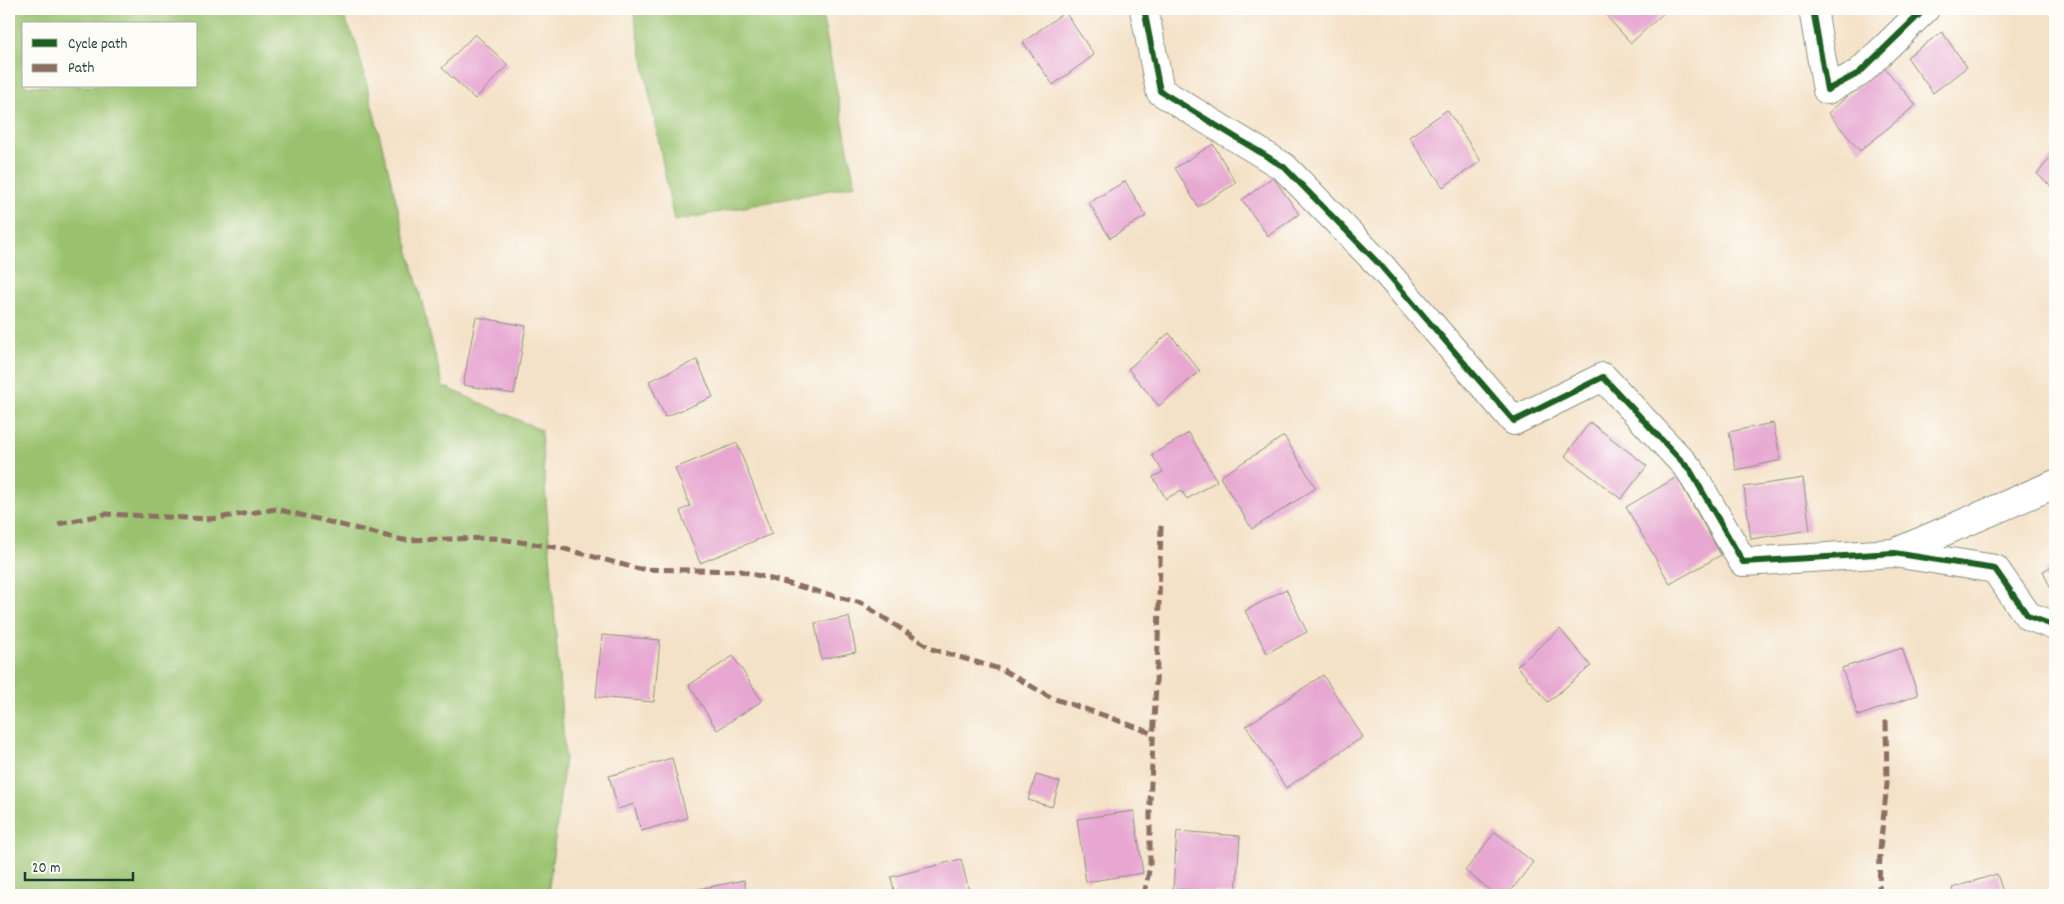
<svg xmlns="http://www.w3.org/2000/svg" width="2064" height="904" font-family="Dekko,sans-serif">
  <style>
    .green { fill: #9ac26e; stroke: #5c8051; fill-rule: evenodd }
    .building { fill: #e7a7d1 }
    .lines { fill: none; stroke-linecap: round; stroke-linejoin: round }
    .minor-casing { stroke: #8a907e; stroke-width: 30 }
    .minor { stroke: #fff; stroke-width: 28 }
    .quiet { stroke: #8d6e63; stroke-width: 5; stroke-dasharray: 10 5; stroke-linecap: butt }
    .cycleway-casing { stroke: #fdfcf7; stroke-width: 9 }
    .cycleway { stroke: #1b5e20; stroke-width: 6 }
  </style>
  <rect width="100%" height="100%" fill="#fdfcf7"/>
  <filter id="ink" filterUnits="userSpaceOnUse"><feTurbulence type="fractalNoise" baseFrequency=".02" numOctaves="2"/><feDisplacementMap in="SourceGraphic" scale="10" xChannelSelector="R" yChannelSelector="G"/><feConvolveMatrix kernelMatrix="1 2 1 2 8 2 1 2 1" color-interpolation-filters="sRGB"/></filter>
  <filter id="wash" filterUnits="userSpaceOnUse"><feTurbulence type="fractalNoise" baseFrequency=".0096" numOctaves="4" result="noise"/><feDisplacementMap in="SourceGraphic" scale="20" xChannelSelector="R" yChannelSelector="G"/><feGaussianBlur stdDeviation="1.12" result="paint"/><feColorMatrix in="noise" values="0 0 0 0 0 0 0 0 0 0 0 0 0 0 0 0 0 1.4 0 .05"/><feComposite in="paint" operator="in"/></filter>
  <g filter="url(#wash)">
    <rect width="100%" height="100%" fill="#f4e2c8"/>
    <!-- green -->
    <g class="green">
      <path d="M 9,9 L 340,9 L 356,42 L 443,386 L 541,430 L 565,758 L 548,895 L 9,895 ZM 24,24 L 196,24 L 196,86 L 24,86 Z"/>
      <path d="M 633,9 L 821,9 L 855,185 L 674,221 Z"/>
    </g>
    <g id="blocks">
      <!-- building -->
      <g class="building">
        <path d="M 1600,9 L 1668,9 L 1631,43 Z"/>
        <path d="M 1065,12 L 1094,55 L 1053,85 L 1023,42 Z"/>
        <path d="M 1942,32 L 1967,67 L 1933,93 L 1907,57 Z"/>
        <path d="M 475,34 L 508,65 L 475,99 L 442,68 Z"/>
        <path d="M 1883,66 L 1916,105 L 1860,151 L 1828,113 Z"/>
        <path d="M 1447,110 L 1481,161 L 1443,187 L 1409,137 Z"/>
        <path d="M 1213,144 L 1236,183 L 1198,207 L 1175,168 Z"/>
        <path d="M 2055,152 L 2055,190 L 2037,174 Z"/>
        <path d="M 1273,177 L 1299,214 L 1268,236 L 1242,200 Z"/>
        <path d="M 1125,181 L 1146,216 L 1110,238 L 1089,203 Z"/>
        <path d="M 476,317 L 526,326 L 514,394 L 463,385 Z"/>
        <path d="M 1169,333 L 1200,371 L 1159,406 L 1128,369 Z"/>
        <path d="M 697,360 L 713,397 L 665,417 L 649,381 Z"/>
        <path d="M 1590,422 L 1647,466 L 1621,499 L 1565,456 Z"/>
        <path d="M 1773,423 L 1781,460 L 1736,470 L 1729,432 Z"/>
        <path d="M 1189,433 L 1217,481 L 1187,499 L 1181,490 L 1166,499 L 1153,477 L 1163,472 L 1152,455 Z"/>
        <path d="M 1284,436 L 1316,488 L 1252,529 L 1220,477 Z"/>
        <path d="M 737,443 L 772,534 L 700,563 L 680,511 L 690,506 L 675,468 Z"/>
        <path d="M 1677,477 L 1721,555 L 1670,584 L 1626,507 Z"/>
        <path d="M 1803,478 L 1810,530 L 1751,539 L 1744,487 Z"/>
        <path d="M 2055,565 L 2055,599 L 2043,571 Z"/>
        <path d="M 1286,589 L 1307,632 L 1267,653 L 1245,611 Z"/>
        <path d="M 849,617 L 856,652 L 821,659 L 815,623 Z"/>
        <path d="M 1560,629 L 1591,666 L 1548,702 L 1517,666 Z"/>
        <path d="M 602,635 L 660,640 L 654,702 L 596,697 Z"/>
        <path d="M 1902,648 L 1918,695 L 1858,716 L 1842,668 Z"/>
        <path d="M 733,656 L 762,701 L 717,730 L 689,685 Z"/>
        <path d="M 1323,675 L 1363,737 L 1286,788 L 1246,726 Z"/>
        <path d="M 672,758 L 687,818 L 641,831 L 634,804 L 618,809 L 609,776 Z"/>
        <path d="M 1036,775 L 1060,782 L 1052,807 L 1028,800 Z"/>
        <path d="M 1134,811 L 1143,873 L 1086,882 L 1077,819 Z"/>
        <path d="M 1177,831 L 1240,836 L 1236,894 L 1173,889 Z"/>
        <path d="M 1495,832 L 1533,862 L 1508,895 L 1497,895 L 1465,871 Z"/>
        <path d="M 961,859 L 970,895 L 895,895 L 891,877 Z"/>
        <path d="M 1997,874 L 2004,895 L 1954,895 L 1952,888 Z"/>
        <path d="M 744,880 L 747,895 L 674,895 L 674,894 Z"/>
      </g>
    </g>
  </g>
  <g filter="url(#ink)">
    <use href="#blocks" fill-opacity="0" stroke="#8a907e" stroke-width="1"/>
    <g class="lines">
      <!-- minor casing -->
      <g class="minor-casing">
        <g id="minor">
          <path d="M 1144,9 L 1160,91 L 1284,167 L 1381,266 L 1514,421 L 1603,377 L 1690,470 L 1743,562 L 1894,553 L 1995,569 L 2028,616 L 2055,626"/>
          <path d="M 1813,9 L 1827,90 L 1859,73 L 1925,9"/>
          <path d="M 1894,553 L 2055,484"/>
        </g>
      </g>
      <!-- minor -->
      <use href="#minor" class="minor"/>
      <!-- quiet -->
      <g class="quiet">
        <path d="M 58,524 L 106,514 L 210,519 L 276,509 L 403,540 L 493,538 L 561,548 L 639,569 L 741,571 L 861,603 L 932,649 L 1003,670 L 1052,698 L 1103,715 L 1154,734"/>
        <path d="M 1144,895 L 1150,866 L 1150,803 L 1158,643 L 1161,525"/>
        <path d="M 1879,895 L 1880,849 L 1887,784 L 1886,720"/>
      </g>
      <!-- cycleway casing -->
      <g class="cycleway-casing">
        <g id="cycleway">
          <path d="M 1144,9 L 1160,91 L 1284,167 L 1381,266 L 1514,421 L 1603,377 L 1690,470 L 1743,562 L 1894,553 L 1995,569 L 2028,616 L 2055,626"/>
          <path d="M 1813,9 L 1827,90 L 1859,73 L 1925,9"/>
        </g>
      </g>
      <!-- cycleway -->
      <use href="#cycleway" class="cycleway"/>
    </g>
  </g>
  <!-- margin -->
  <rect width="2064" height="904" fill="none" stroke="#fdfcf7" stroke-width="30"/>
  <!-- legend -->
  <rect x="22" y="22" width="175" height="65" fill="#fdfcf7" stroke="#a4b0a9"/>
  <rect x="32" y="39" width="25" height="8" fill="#1b5e20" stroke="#a4b0a9"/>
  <text x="68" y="48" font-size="15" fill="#1f3d34">Cycle path</text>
  <rect x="32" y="64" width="25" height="8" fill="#8d6e63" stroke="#a4b0a9"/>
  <text x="68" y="72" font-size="15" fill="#1f3d34">Path</text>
  <!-- scale -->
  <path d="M25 872v8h108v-8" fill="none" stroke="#1f3d34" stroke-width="2.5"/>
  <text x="32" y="872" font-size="15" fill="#1f3d34" stroke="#fdfcf7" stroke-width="4" paint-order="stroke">20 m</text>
</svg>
